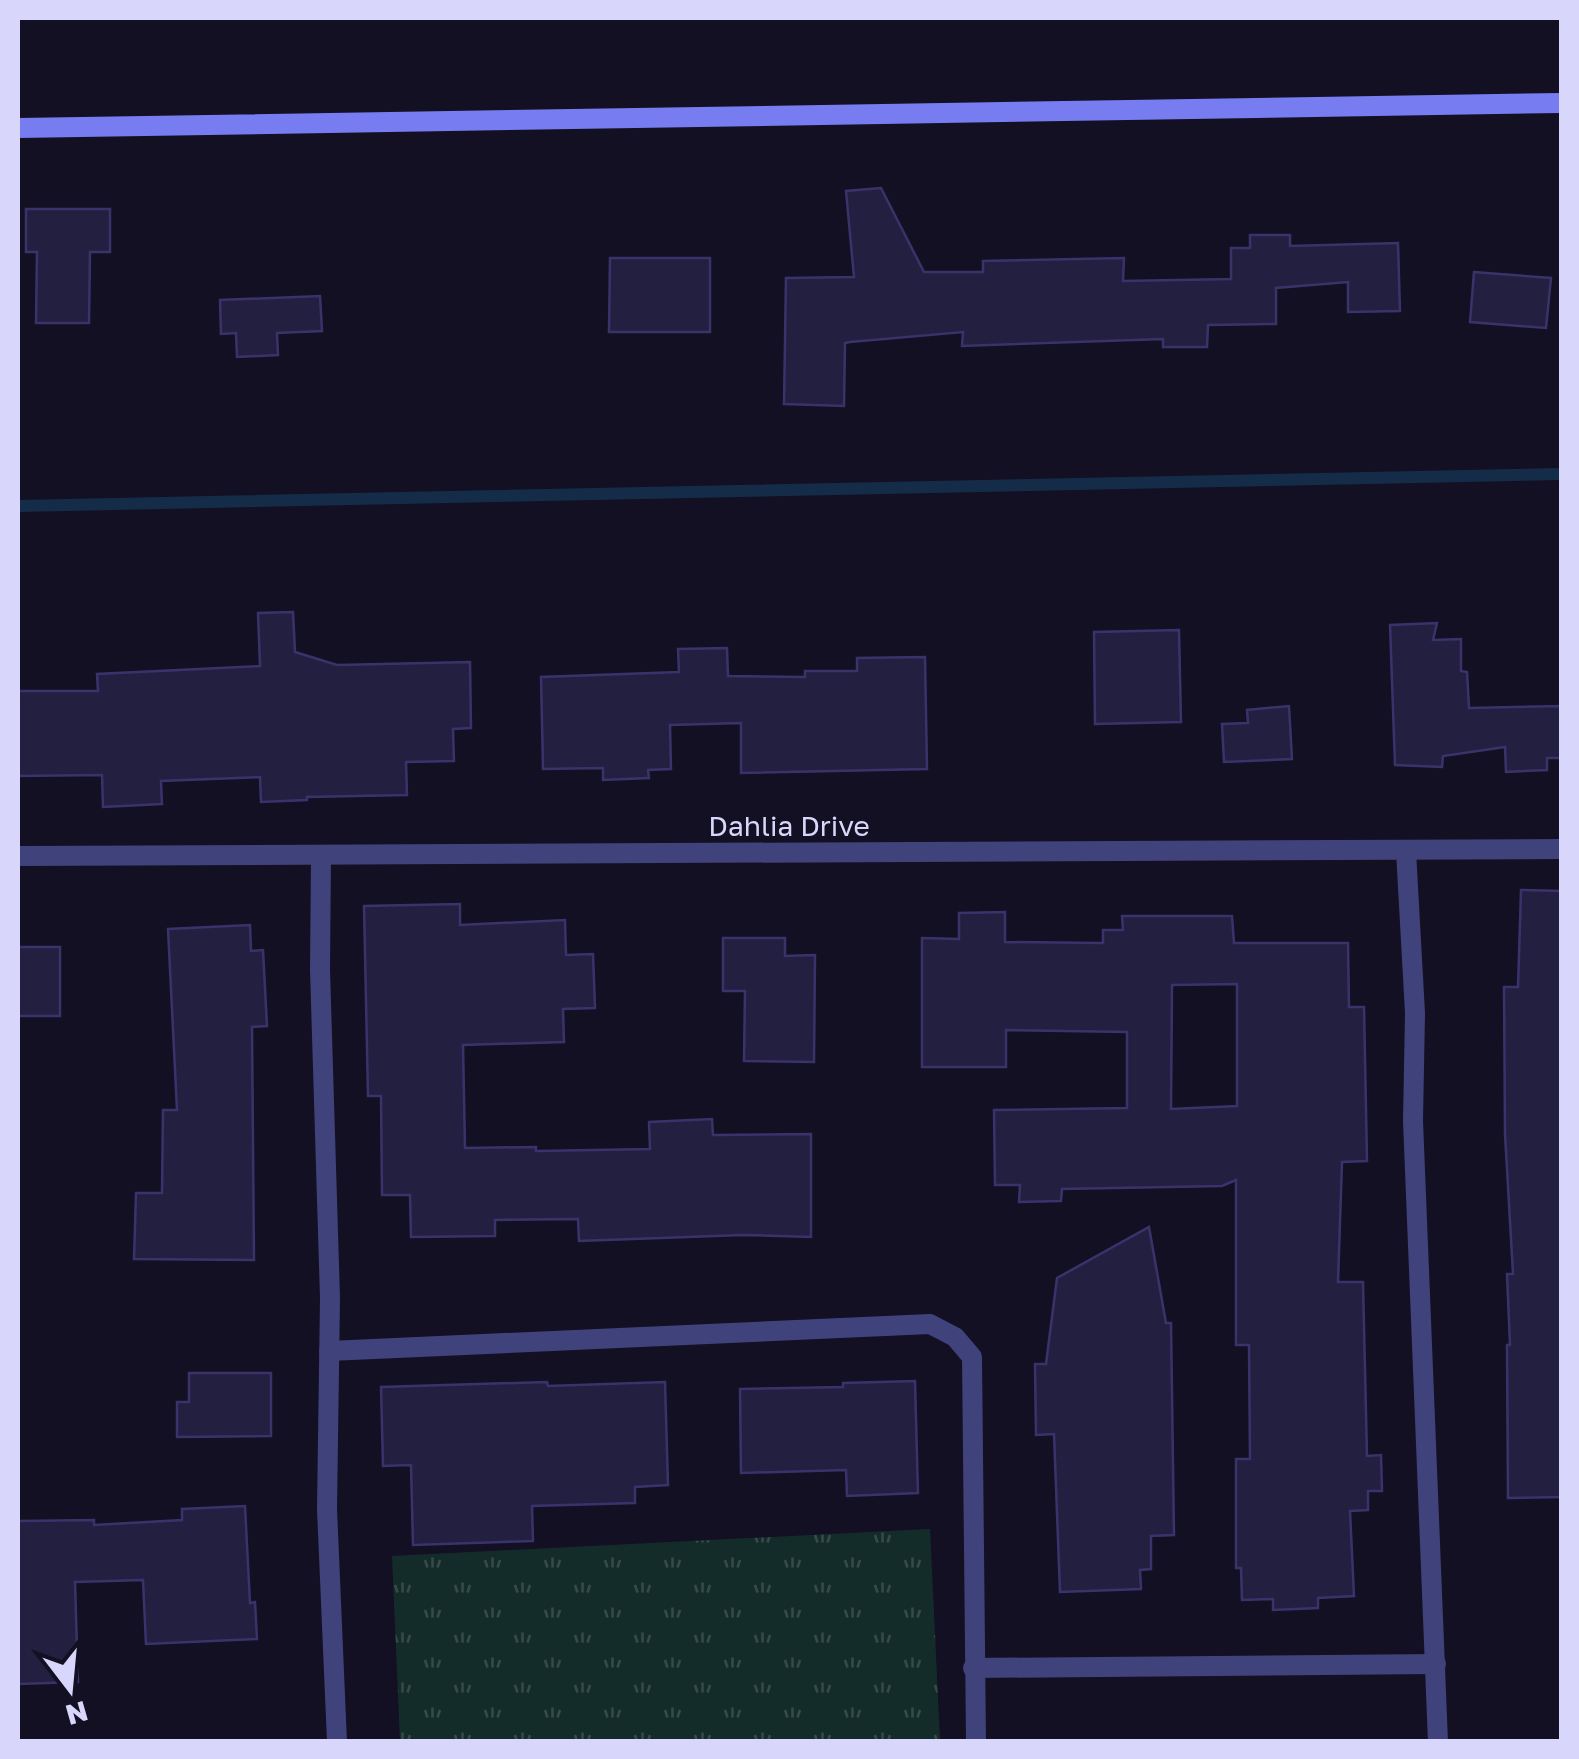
<svg xmlns="http://www.w3.org/2000/svg" width="1579" height="1759" font-family="'Golos Text',sans-serif">
  <style>
    .park { fill: url(#park-tufts) }
    .lines { fill: none; stroke-linecap: round; stroke-linejoin: round }
    .stream { stroke: #152c48; stroke-width: 12 }
    .building { fill: #231f41; stroke: #3a336b; stroke-width: 2.5; fill-rule: evenodd }
    .minor { stroke: #40427c; stroke-width: 20 }
    .secondary { stroke: #777df1; stroke-width: 20 }
    .labels { text-anchor: middle; stroke-width: 8; stroke-linejoin: round; paint-order: stroke }
    .street-label { font-size: 28px; fill: #d8d6fb; stroke: #121022 }
  </style>
  <defs>
    <pattern id="park-tufts" width="24" height="20" patternUnits="userSpaceOnUse" patternTransform="scale(2.5)"><rect width="24" height="20" fill="#142c29"/><path d="M3 7l-1-3M5 7V3M7 7l1-3M15 17l-1-3M17 17v-4M19 17l1-3" fill="none" stroke="#354a49"/></pattern>
  </defs>
  <rect width="100%" height="100%" fill="#121022"/>
  <!-- park -->
  <path class="park" d="M 930,1529 L 940,1741 L 400,1741 L 392,1556 Z"/>
  <g class="lines">
    <!-- stream -->
    <path class="stream" d="M 18,506 L 1562,474"/>
  </g>
  <!-- building -->
  <g class="building">
    <path d="M 881,188 L 924,272 L 983,272 L 983,261 L 1124,258 L 1123,281 L 1231,279 L 1231,248 L 1250,248 L 1250,235 L 1290,235 L 1290,246 L 1398,243 L 1400,311 L 1348,312 L 1348,282 L 1276,288 L 1276,324 L 1208,325 L 1207,347 L 1163,347 L 1163,339 L 962,346 L 963,332 L 850,342 L 845,343 L 844,406 L 784,404 L 786,278 L 854,277 L 846,191 Z"/>
    <path d="M 26,209 L 110,209 L 110,252 L 90,252 L 89,323 L 36,323 L 37,252 L 26,252 Z"/>
    <path d="M 610,258 L 710,258 L 710,332 L 609,332 Z"/>
    <path d="M 1474,272 L 1551,278 L 1546,328 L 1470,322 Z"/>
    <path d="M 320,296 L 322,331 L 277,333 L 278,355 L 237,357 L 236,333 L 221,334 L 220,300 Z"/>
    <path d="M 293,612 L 295,652 L 337,665 L 470,662 L 471,728 L 453,729 L 454,761 L 406,762 L 407,795 L 307,797 L 307,800 L 261,802 L 260,777 L 161,781 L 162,804 L 103,807 L 102,775 L 18,776 L 18,691 L 98,691 L 97,674 L 260,666 L 258,613 Z"/>
    <path d="M 1437,623 L 1433,640 L 1461,639 L 1461,671 L 1467,672 L 1469,708 L 1562,706 L 1562,758 L 1547,758 L 1547,770 L 1506,772 L 1505,747 L 1443,756 L 1442,767 L 1395,765 L 1390,625 Z"/>
    <path d="M 1179,630 L 1181,722 L 1095,724 L 1094,632 Z"/>
    <path d="M 727,648 L 728,676 L 805,677 L 805,671 L 857,671 L 857,658 L 925,657 L 927,769 L 741,773 L 741,723 L 670,725 L 671,769 L 648,770 L 649,778 L 603,780 L 603,768 L 543,769 L 541,677 L 679,672 L 678,649 Z"/>
    <path d="M 1289,706 L 1292,759 L 1224,762 L 1222,724 L 1248,723 L 1247,710 Z"/>
    <path d="M 1521,890 L 1562,891 L 1562,1497 L 1508,1498 L 1507,1345 L 1510,1345 L 1507,1274 L 1513,1274 L 1505,1134 L 1504,987 L 1518,987 Z"/>
    <path d="M 460,904 L 460,925 L 565,920 L 566,955 L 593,954 L 595,1008 L 563,1009 L 564,1042 L 463,1045 L 465,1148 L 536,1147 L 536,1151 L 650,1149 L 649,1122 L 712,1119 L 713,1135 L 811,1134 L 811,1237 L 743,1235 L 579,1241 L 578,1219 L 495,1220 L 495,1236 L 411,1237 L 410,1195 L 382,1195 L 381,1096 L 368,1096 L 364,906 Z"/>
    <path d="M 1005,912 L 1005,942 L 1103,943 L 1103,930 L 1123,930 L 1122,916 L 1232,916 L 1234,943 L 1348,943 L 1349,1007 L 1364,1007 L 1367,1161 L 1342,1162 L 1338,1282 L 1363,1282 L 1367,1456 L 1381,1455 L 1382,1491 L 1368,1491 L 1368,1510 L 1350,1511 L 1354,1596 L 1318,1598 L 1318,1608 L 1273,1610 L 1273,1599 L 1242,1600 L 1241,1568 L 1236,1568 L 1236,1459 L 1250,1459 L 1249,1345 L 1236,1345 L 1236,1180 L 1222,1186 L 1062,1189 L 1061,1201 L 1019,1202 L 1020,1185 L 995,1185 L 994,1110 L 1127,1108 L 1127,1032 L 1006,1030 L 1006,1067 L 922,1067 L 922,938 L 959,939 L 959,913 ZM 1237,984 L 1237,1106 L 1171,1109 L 1172,985 Z"/>
    <path d="M 250,925 L 251,951 L 263,950 L 267,1026 L 252,1027 L 254,1260 L 134,1259 L 136,1193 L 162,1193 L 163,1110 L 177,1110 L 168,929 Z"/>
    <path d="M 723,938 L 785,938 L 785,956 L 815,955 L 814,1062 L 744,1061 L 745,991 L 723,991 Z"/>
    <rect x="18" y="947" width="42" height="69"/>
    <path d="M 1149,1227 L 1166,1323 L 1171,1323 L 1174,1535 L 1151,1536 L 1151,1569 L 1140,1570 L 1141,1589 L 1060,1592 L 1054,1434 L 1036,1435 L 1035,1364 L 1046,1364 L 1057,1278 Z"/>
    <path d="M 189,1373 L 271,1373 L 271,1436 L 177,1437 L 177,1402 L 189,1402 Z"/>
    <path d="M 915,1381 L 918,1493 L 847,1496 L 846,1470 L 741,1473 L 740,1389 L 843,1387 L 843,1383 Z"/>
    <path d="M 547,1382 L 548,1386 L 665,1382 L 668,1485 L 635,1487 L 635,1503 L 532,1506 L 533,1541 L 413,1545 L 411,1465 L 383,1466 L 381,1387 Z"/>
    <path d="M 245,1506 L 250,1603 L 255,1602 L 257,1639 L 146,1644 L 143,1580 L 75,1582 L 78,1682 L 18,1684 L 18,1521 L 94,1520 L 94,1525 L 182,1520 L 182,1509 Z"/>
  </g>
  <g class="lines">
    <!-- minor -->
    <g class="minor">
      <path d="M 1406,851 L 1415,1013 L 1413,1121 L 1438,1742"/>
      <path d="M 321,855 L 320,970 L 330,1298 L 327,1509 L 337,1742"/>
      <path d="M 18,856 L 1562,849"/>
      <path d="M 329,1351 L 930,1324 L 955,1337 L 972,1357 L 976,1742"/>
      <path d="M 973,1668 L 1436,1664"/>
    </g>
    <!-- secondary -->
    <path class="secondary" d="M 18,128 L 1562,103"/>
  </g>
  <g class="labels">
    <!-- street labels -->
    <g class="street-label">
      <text x="789" y="836">Dahlia Drive</text>
    </g>
  </g>
  <!-- border -->
  <rect width="1579" height="1759" fill="none" stroke="#d8d6fb" stroke-width="40"/>
  <!-- north arrow -->
  <g transform="translate(70 1689) rotate(164)" stroke="#121022" stroke-width="8" paint-order="stroke">
  <path d="M0-8L18 38L0 25L-18 38Z" fill="#d8d6fb"/>
  <text y="-15" font-size="28" font-weight="bold" text-anchor="middle" fill="#d8d6fb">N</text>
  </g>
</svg>
